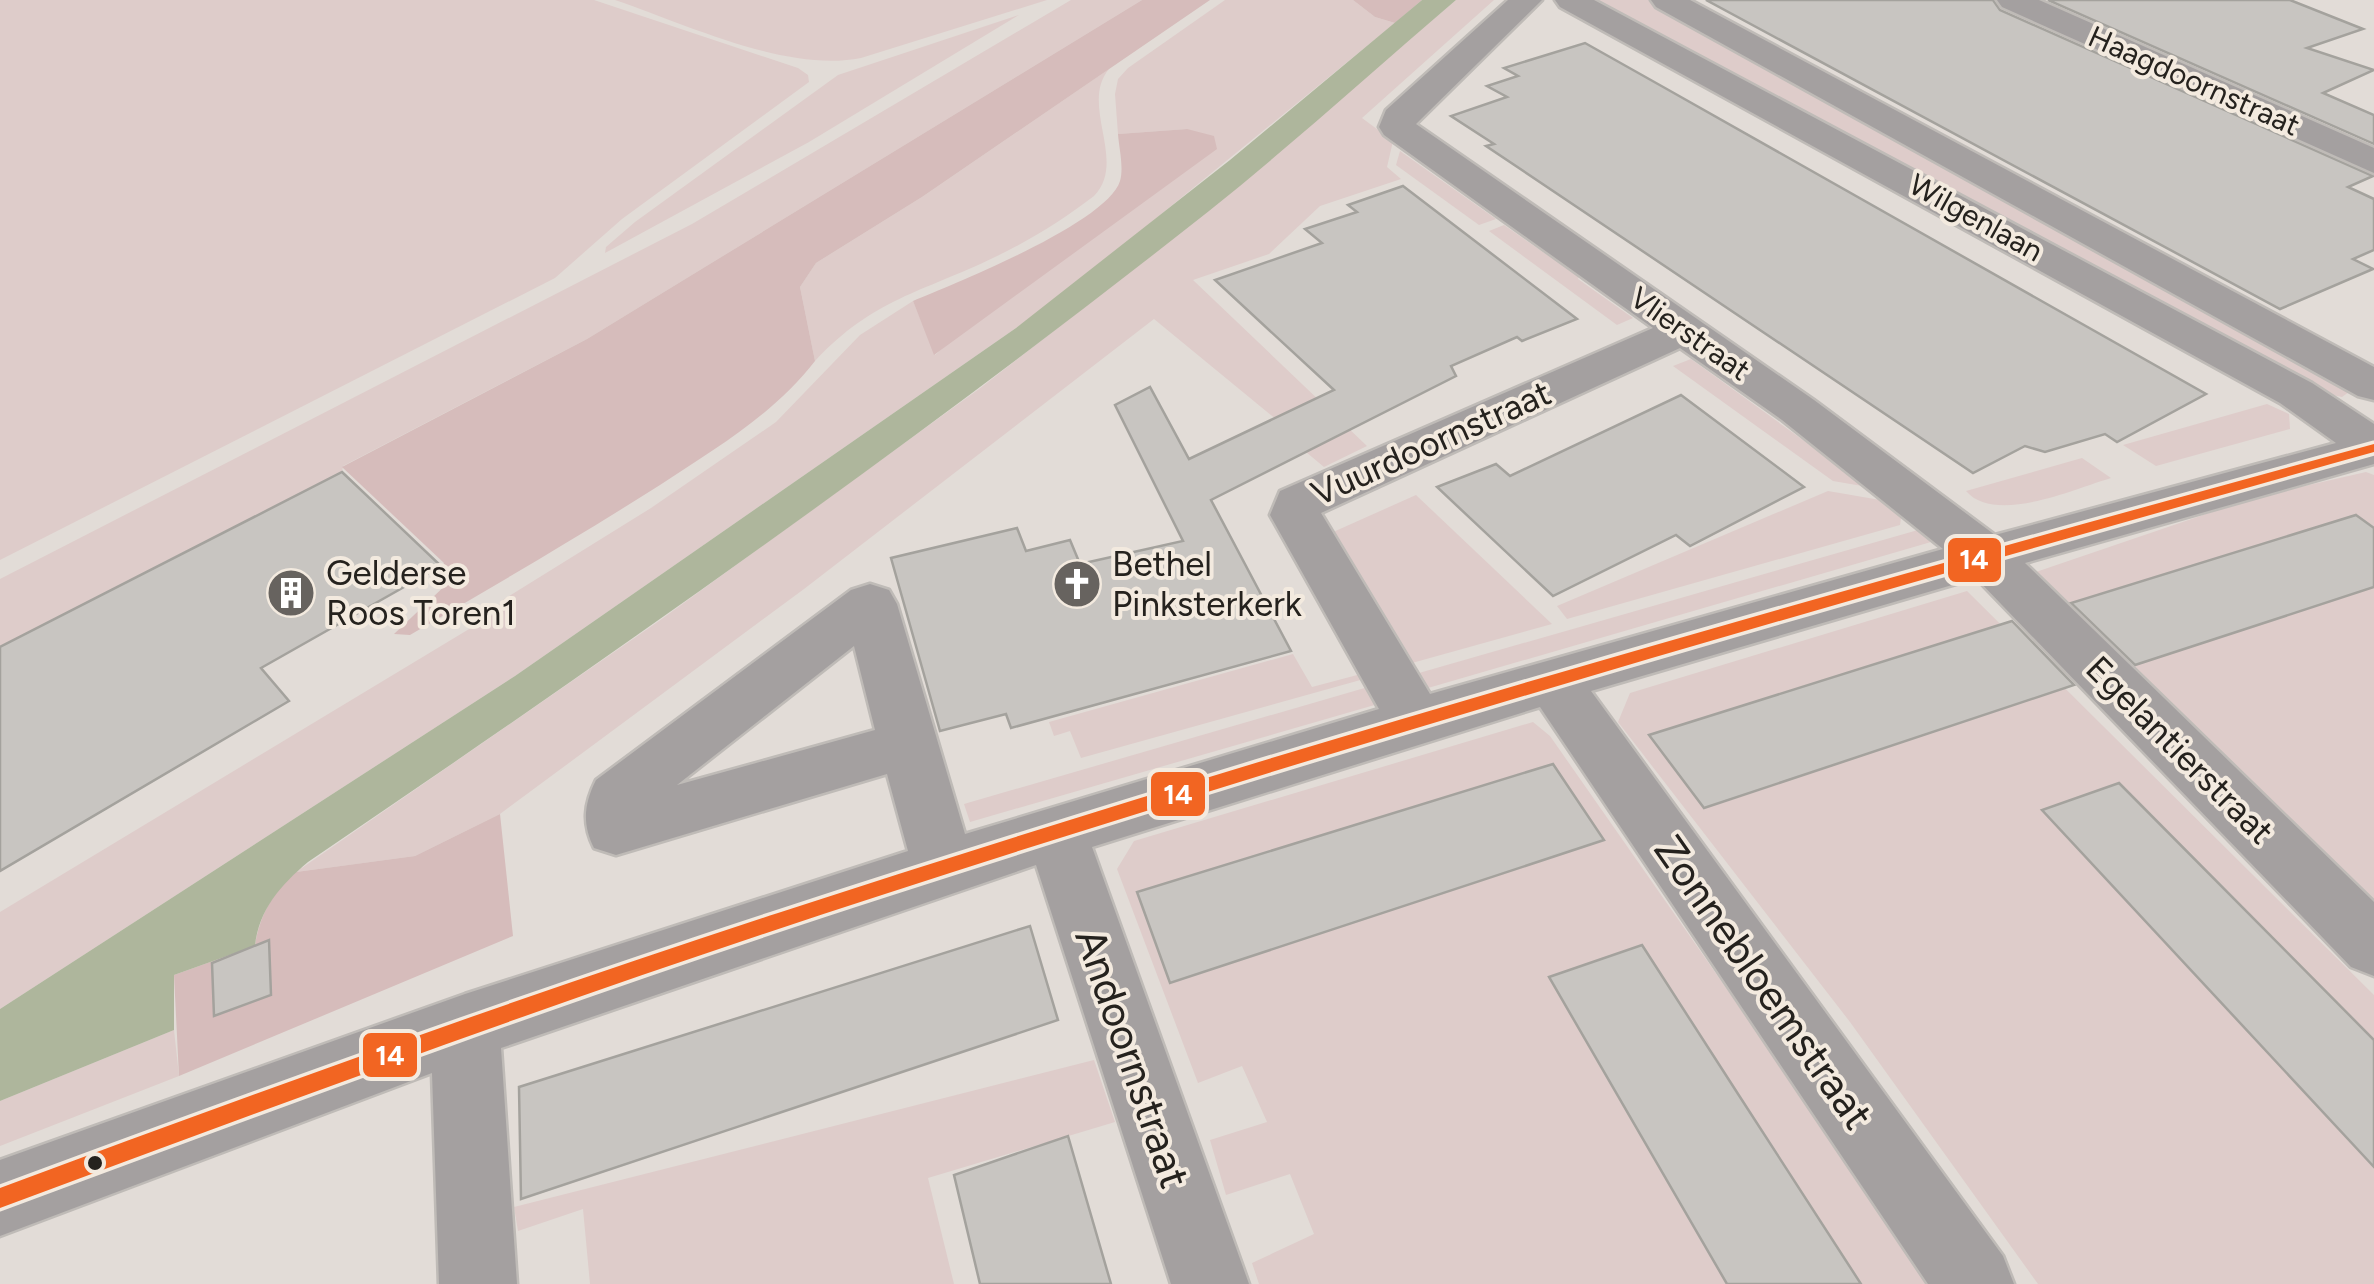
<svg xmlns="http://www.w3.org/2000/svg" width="2374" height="1284" font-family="Figtree,sans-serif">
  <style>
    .green { fill: #deccca }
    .forest { fill: #d6bcbb }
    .water { fill: #aeb69c }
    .building { fill: #c8c5c1; stroke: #a4a29d; stroke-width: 2.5 }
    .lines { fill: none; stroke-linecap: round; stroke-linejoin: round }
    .minor-casing { stroke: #bfbbb7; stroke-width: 5 }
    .minor { fill: #a4a0a0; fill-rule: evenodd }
    .bus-1-casing { stroke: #f3eadf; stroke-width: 7 }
    .bus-1 { fill: #f26522; fill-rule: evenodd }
    .bus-dot { fill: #25221e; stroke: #f3eadf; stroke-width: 4 }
    .labels { text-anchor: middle; stroke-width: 8; stroke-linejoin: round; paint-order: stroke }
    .far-street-label { font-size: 30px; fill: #25221e; stroke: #f3eadf }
    .street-label { font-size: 35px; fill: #25221e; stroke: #f3eadf }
    .poi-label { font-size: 35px; fill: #25221e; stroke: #f3eadf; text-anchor: start }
    .near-street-label { font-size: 42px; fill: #25221e; stroke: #f3eadf }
    .line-badge { stroke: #f3eadf; stroke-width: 4 }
    .badge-label { font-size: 28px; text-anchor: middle; font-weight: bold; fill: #fff }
  </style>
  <rect width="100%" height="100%" fill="#e2dcd7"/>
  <!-- green -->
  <g class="green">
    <path d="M 0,0 L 594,0 L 798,68 L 808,75 L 809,82 L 622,219 L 555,278 L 0,560 Z"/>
    <path d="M 615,0 L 1047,0 L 861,58 C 787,73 686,24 615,0 Z"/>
    <path d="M 1071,0 L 1142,0 L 587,339 L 343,466 L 342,472 L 164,562 L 0,752 L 0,579 L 692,224 Z"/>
    <path d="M 1225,0 L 1353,0 L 1375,17 L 1395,23 L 1066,292 L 1016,328 L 515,676 L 0,1009 L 0,912 L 494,614 L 501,601 L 651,508 L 776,422 L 860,335 L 913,301 L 935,355 L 1187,129 L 1118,134 L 1115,94 L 1118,79 L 1128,68 Z"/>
    <path d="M 1456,0 L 1494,0 L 1362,118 L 1393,141 L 1387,167 L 1401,179 L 1320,206 L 1269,254 L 1193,280 L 1367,446 L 1324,467 L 1306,452 L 1311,448 L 1154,319 L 804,589 L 500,814 L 415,856 L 296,872 L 659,621 L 979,389 L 1209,210 Z"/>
    <path d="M 1585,0 L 1655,0 L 2349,388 L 2349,392 L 2342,397 L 2318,392 Z"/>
    <path d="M 1019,15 L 809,142 L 605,253 L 606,247 L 635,222 L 838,75 Z"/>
    <path d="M 1109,69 C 1079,105 1128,161 1094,196 C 1064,219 1029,241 995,257 C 921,293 874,298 815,361 L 800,287 L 816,263 L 922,197 Z"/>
    <path d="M 1400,151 L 1496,219 L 1479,225 L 1396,165 Z"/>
    <path d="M 1504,225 L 1553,259 L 1571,262 L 1582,269 L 1578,279 L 1633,318 L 1617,325 L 1489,231 Z"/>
    <path d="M 1691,359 L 1868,487 L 1833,481 L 1673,366 Z"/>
    <path d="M 2267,404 L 2289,414 L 2290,429 L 2156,466 L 2123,445 Z"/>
    <path d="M 2082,458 L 2111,478 C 2074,489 1995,525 1966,491 Z"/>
    <path d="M 2366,472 L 2374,475 L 2374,905 L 2033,573 L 2256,497 Z"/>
    <path d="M 1828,491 L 1886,501 L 1902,511 L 1900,525 L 1567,619 L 1557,606 Z"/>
    <path d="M 1416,495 L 1552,624 L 1412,663 L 1331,533 Z"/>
    <path d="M 1918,530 L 1931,542 L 1428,688 L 1419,673 Z"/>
    <path d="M 1967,591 L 2374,995 L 2374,1284 L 2038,1284 L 1850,1022 L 1618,722 L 1630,693 Z"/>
    <path d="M 1293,654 L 1312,687 L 1361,674 L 1364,679 L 1081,758 L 1070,731 L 1054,736 L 1049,722 Z"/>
    <path d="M 1368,687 L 1378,704 L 970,822 L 964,804 Z"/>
    <path d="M 1533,722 L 1550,736 L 1933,1284 L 1259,1284 L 1252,1263 L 1314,1234 L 1290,1174 L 1226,1195 L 1210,1140 L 1267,1122 L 1242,1066 L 1198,1083 L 1117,869 L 1134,841 Z"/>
    <path d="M 174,1030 L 179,1076 L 0,1146 L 0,1101 Z"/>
    <path d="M 1094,1060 L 1115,1122 L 928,1178 L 954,1284 L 590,1284 L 583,1209 L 518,1231 L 514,1207 Z"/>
  </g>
  <!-- forest -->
  <g class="forest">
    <path d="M 1142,0 L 1210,0 L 922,197 L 816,263 L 800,287 L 815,361 C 773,415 716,448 660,485 C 578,537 494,586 410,635 L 394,634 L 451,580 L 441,568 L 444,563 L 342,467 L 587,339 Z"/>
    <path d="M 1353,0 L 1422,0 L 1395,23 L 1375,17 Z"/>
    <path d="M 1187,129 L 1214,136 L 1217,149 L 934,355 L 913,301 C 955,284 1108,222 1120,181 C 1124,167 1119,148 1118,134 Z"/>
    <path d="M 500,814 L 513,936 L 179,1076 L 174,975 L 255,946 C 259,917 273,891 296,872 L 415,856 Z"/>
  </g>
  <!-- water -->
  <path class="water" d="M 1422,0 L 1456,0 C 1374,70 1293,144 1209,211 C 918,441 615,654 308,862 C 281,885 259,909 255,946 L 174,975 L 174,1030 L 0,1101 L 0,1009 L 515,676 L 1016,328 L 1230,160 Z"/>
  <!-- building -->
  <g class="building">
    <path d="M 1706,0 L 1993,0 L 2000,10 L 2373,176 L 2348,187 L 2374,199 L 2374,250 L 2353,259 L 2373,269 L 2280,309 Z"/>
    <path d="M 2048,0 L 2290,0 L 2363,29 L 2307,48 L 2374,70 L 2323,93 L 2374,115 L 2374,144 Z"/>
    <path d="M 1585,43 L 1665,88 L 2206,394 L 2117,442 L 2105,434 L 2045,452 L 2025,446 L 1973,473 L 1486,146 L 1494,144 L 1451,116 L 1507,97 L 1487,86 L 1518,76 L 1504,68 Z"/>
    <path d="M 1403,186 L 1577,319 L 1522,341 L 1517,337 L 1451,366 L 1456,376 L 1211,500 L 1291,651 L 1011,728 L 1006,714 L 940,731 L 891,558 L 1017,528 L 1026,551 L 1070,540 L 1080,564 L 1183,541 L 1115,405 L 1150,387 L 1189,459 L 1334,390 L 1215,280 L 1322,243 L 1305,229 L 1357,212 L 1348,205 Z"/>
    <path d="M 1681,395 L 1804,487 L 1690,546 L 1676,535 L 1553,596 L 1437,487 L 1496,464 L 1510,476 Z"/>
    <path d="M 342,472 L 441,566 L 261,668 L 289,701 L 0,871 L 0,647 Z"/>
    <path d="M 2356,515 L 2374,528 L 2374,587 L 2135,665 L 2071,603 Z"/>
    <path d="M 2012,621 L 2074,685 L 1704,808 L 1649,735 Z"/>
    <path d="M 1553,764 L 1604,840 L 1170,983 L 1137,892 Z"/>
    <path d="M 2119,783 L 2374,1040 L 2374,1167 L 2042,810 Z"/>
    <path d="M 1030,926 L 1058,1020 L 521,1199 L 519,1087 Z"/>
    <path d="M 269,940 L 271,995 L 214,1016 L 212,963 Z"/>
    <path d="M 1642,945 L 1740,1097 L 1861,1284 L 1727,1284 L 1549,977 Z"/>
    <path d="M 1068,1136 L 1111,1284 L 980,1284 L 954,1175 Z"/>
  </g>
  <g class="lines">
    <!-- minor casing -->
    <g class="minor-casing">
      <g id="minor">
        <path d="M 1508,0 L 1542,0 L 1416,124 L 1814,400 L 1995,535 L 2336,443 L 2280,403 L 1560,7 L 1555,0 L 1594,0 L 2312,383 L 2374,424 L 2374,464 L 2025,563 L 2374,902 L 2374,976 L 2351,967 L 1976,578 L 1591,691 L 2003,1256 L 2014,1284 L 1928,1284 L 1540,707 L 1092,847 L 1249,1284 L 1171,1284 L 1036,865 L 501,1048 L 517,1284 L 439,1284 L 432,1073 L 0,1236 L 0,1160 L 465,994 L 908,851 L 887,774 L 616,855 L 594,848 C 582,824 584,804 596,780 L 851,590 L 870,584 L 889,590 L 897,604 L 965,834 L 1379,709 L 1270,515 L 1280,491 L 1653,328 L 1384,135 L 1379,127 L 1386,110 ZM 1680,348 L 1782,420 L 1943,549 L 1430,694 L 1321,513 ZM 854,646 L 875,730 L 677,785 Z"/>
        <path d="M 1651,0 L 1690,0 L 2374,367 L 2374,400 L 2358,396 L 1656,7 Z"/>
        <path d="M 1997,0 L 2039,0 L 2374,148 L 2374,173 L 2002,7 Z"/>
      </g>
    </g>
    <!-- minor -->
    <use href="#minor" class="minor"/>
    <!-- bus-1 casing -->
    <g class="bus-1-casing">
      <path id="bus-1" d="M 2374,444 L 2374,452 C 1875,592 1377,734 885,894 C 587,990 293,1099 0,1208 L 0,1188 C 258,1092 517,998 778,913 C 1305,741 1839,590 2374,444 Z"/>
    </g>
    <!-- bus-1 -->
    <use href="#bus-1" class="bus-1"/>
  </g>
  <!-- icons -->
  <defs>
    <g id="church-disc" transform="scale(2.5)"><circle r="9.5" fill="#67635f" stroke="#f3eadf"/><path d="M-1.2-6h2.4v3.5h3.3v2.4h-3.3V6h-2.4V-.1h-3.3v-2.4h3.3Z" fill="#fff"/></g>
    <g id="building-disc" transform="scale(2.5)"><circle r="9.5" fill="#67635f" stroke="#f3eadf"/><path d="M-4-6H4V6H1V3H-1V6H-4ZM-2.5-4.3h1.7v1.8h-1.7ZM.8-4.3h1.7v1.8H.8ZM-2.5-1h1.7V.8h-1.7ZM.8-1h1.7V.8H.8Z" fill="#fff"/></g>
  </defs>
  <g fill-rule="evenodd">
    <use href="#church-disc" x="1077" y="584"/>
    <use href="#building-disc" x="291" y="593"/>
  </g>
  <!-- markers -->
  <circle class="bus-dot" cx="95" cy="1163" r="9"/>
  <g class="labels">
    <!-- far-street labels -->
    <g class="far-street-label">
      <text transform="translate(2194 81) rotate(24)" y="10">Haagdoornstraat</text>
      <text transform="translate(1976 218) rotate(29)" y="10">Wilgenlaan</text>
      <text transform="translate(1690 334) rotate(35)" y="10">Vlierstraat</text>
    </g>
    <!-- street labels -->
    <g class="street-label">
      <text transform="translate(1431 443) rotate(-24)" y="12">Vuurdoornstraat</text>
      <text transform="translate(2180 750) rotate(45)" y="12">Egelantierstraat</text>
    </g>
    <!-- poi labels -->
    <g class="poi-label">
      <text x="1112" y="576">Bethel<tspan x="1112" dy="40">Pinksterkerk</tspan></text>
      <text x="326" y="585">Gelderse<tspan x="326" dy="40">Roos Toren1</tspan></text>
    </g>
    <!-- near-street labels -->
    <g class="near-street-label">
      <text transform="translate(1764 982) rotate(55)" y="15">Zonnebloemstraat</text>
      <text transform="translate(1133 1058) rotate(71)" y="15">Andoornstraat</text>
    </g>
  </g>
  <g class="line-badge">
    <rect x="1946" y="536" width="57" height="48" rx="10" fill="#f26522"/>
    <rect x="1149" y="770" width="58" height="48" rx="10" fill="#f26522"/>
    <rect x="361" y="1031" width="58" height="48" rx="10" fill="#f26522"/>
  </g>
  <g class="badge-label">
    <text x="1974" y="569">14</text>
    <text x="1178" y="804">14</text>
    <text x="390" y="1065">14</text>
  </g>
</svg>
